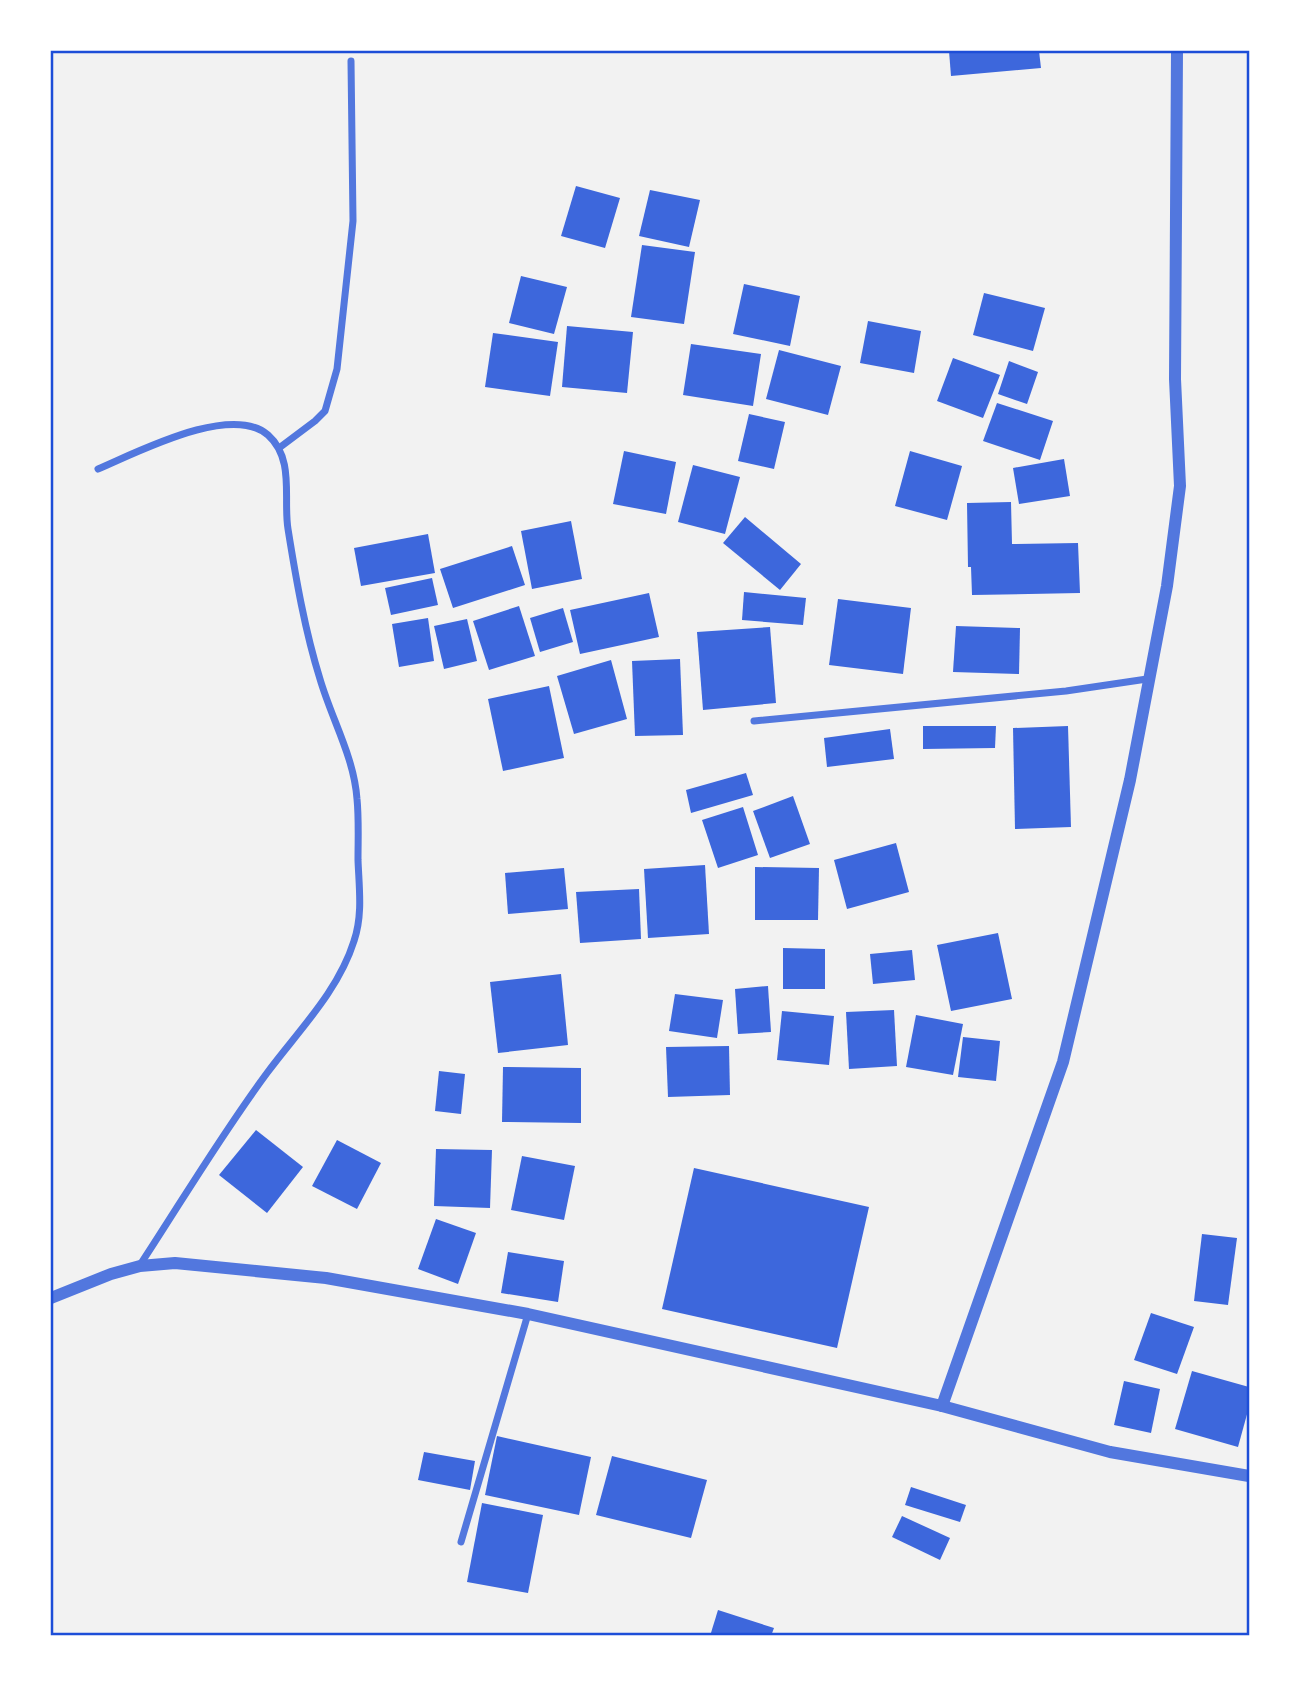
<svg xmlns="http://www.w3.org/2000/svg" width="1300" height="1687" font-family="'Sofia Sans Condensed',sans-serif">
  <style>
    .building { fill: #3d67dc }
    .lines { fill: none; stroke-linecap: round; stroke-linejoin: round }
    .minor { stroke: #5277de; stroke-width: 7 }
    .tertiary { stroke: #5277de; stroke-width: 12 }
    .neatline { fill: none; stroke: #1d4ed8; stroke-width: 2.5 }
  </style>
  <rect width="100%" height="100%" fill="#f2f2f2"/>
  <!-- building -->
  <g class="building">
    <path d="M 949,51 L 1039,51 L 1041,68 L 951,76 Z"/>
    <path d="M 576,186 L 620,198 L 605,248 L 561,236 Z"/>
    <path d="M 650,190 L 700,200 L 689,247 L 639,236 Z"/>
    <path d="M 642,245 L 695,252 L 684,324 L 631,317 Z"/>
    <path d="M 521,276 L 567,287 L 554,334 L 509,323 Z"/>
    <path d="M 744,284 L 800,296 L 790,346 L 733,334 Z"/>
    <path d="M 984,293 L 1045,308 L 1033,351 L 973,335 Z"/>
    <path d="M 868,321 L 921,331 L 914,373 L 860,363 Z"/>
    <path d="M 567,326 L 633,332 L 627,393 L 562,387 Z"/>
    <path d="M 493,333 L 558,342 L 550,396 L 485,387 Z"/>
    <path d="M 691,344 L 761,354 L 753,406 L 683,395 Z"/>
    <path d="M 779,350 L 841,366 L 828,415 L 766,399 Z"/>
    <path d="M 953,358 L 1000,375 L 983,418 L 937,401 Z"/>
    <path d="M 1009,361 L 1038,372 L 1027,404 L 998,394 Z"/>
    <path d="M 997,403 L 1053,421 L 1040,460 L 983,441 Z"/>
    <path d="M 749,414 L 785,422 L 774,469 L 738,461 Z"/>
    <path d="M 624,451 L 676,462 L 666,514 L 613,504 Z"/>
    <path d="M 910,451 L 962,466 L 947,520 L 895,506 Z"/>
    <path d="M 1064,459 L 1070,496 L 1019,504 L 1013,468 Z"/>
    <path d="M 693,465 L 740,477 L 725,534 L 678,522 Z"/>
    <path d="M 1011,502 L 1012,544 L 1078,543 L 1080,593 L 972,595 L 971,567 L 968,567 L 967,503 Z"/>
    <path d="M 745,517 L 801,564 L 780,590 L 723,543 Z"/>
    <path d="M 571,521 L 582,579 L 532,589 L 521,531 Z"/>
    <path d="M 428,534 L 435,573 L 361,586 L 354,548 Z"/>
    <path d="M 512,546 L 525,585 L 453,608 L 440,569 Z"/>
    <path d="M 432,578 L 438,605 L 391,615 L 385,588 Z"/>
    <path d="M 744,592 L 806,598 L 803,625 L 742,620 Z"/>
    <path d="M 649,593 L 659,637 L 580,654 L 570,610 Z"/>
    <path d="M 838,599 L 911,608 L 903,674 L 829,665 Z"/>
    <path d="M 519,606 L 535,656 L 489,670 L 473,621 Z"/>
    <path d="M 563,608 L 573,642 L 540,652 L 530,618 Z"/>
    <path d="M 428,618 L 434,661 L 399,667 L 392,624 Z"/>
    <path d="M 467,619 L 477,661 L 444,669 L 434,626 Z"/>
    <path d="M 956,626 L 1020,628 L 1019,674 L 953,672 Z"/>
    <path d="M 770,627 L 776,703 L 703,710 L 697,632 Z"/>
    <path d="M 680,659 L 683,735 L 635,736 L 632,661 Z"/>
    <path d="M 611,660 L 627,719 L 574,734 L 557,676 Z"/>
    <path d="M 549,686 L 564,758 L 503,771 L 488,699 Z"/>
    <path d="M 923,726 L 996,726 L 995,748 L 923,749 Z"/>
    <path d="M 1068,726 L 1071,827 L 1015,829 L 1013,728 Z"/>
    <path d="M 890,729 L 894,759 L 827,767 L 824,738 Z"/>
    <path d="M 746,773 L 753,795 L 691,813 L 686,790 Z"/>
    <path d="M 793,796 L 810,844 L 770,858 L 753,811 Z"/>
    <path d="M 743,807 L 758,855 L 718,868 L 702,820 Z"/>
    <path d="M 896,843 L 909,892 L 847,909 L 834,860 Z"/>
    <path d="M 705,865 L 709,934 L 648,938 L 644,869 Z"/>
    <path d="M 755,867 L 819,868 L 818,920 L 755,920 Z"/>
    <path d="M 564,868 L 568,909 L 508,914 L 505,873 Z"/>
    <path d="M 639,889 L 641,939 L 580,943 L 576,892 Z"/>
    <path d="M 998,933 L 1012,999 L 951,1011 L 937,945 Z"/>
    <path d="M 783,948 L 825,949 L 825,989 L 783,989 Z"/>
    <path d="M 912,950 L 915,980 L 873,984 L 870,954 Z"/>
    <path d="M 561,974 L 568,1045 L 498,1053 L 490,982 Z"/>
    <path d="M 768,986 L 771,1032 L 738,1034 L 735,989 Z"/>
    <path d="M 675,994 L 723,1000 L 717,1038 L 669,1031 Z"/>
    <path d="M 894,1010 L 897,1066 L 849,1069 L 846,1012 Z"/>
    <path d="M 782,1011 L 834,1016 L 829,1065 L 777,1060 Z"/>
    <path d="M 916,1015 L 963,1024 L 953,1075 L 906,1067 Z"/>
    <path d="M 963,1037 L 1000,1041 L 996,1081 L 958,1077 Z"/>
    <path d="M 729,1046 L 730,1095 L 668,1097 L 666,1047 Z"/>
    <path d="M 503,1067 L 581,1068 L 581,1123 L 502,1122 Z"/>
    <path d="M 439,1071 L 465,1074 L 461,1114 L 435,1111 Z"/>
    <path d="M 256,1130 L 303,1167 L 267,1213 L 219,1175 Z"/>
    <path d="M 337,1140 L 381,1163 L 357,1209 L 312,1186 Z"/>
    <path d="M 436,1149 L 492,1150 L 490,1208 L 434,1206 Z"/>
    <path d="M 522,1156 L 575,1166 L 564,1220 L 511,1210 Z"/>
    <path d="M 694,1168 L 869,1207 L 837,1348 L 662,1309 Z"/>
    <path d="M 436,1219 L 476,1233 L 458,1284 L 418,1269 Z"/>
    <path d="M 1202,1234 L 1237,1238 L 1228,1305 L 1194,1301 Z"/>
    <path d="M 508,1252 L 564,1261 L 558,1302 L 501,1293 Z"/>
    <path d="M 1151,1313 L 1194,1327 L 1177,1374 L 1134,1360 Z"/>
    <path d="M 1192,1371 L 1249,1387 L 1249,1407 L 1238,1447 L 1175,1429 Z"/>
    <path d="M 1124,1381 L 1160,1389 L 1151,1433 L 1114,1425 Z"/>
    <path d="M 497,1436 L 591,1457 L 579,1515 L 485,1495 Z"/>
    <path d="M 424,1452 L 475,1461 L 470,1490 L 418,1480 Z"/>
    <path d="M 612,1456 L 707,1480 L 691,1538 L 596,1515 Z"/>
    <path d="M 911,1487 L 966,1505 L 960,1522 L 905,1505 Z"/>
    <path d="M 482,1503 L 543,1515 L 528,1593 L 467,1582 Z"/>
    <path d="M 902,1516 L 950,1538 L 940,1560 L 892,1537 Z"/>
    <path d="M 718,1610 L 774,1628 L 771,1636 L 710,1636 Z"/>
  </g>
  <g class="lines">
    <!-- minor -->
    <g class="minor">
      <path d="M 279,448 L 315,421 L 325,411 L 337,369 L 353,221 L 351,61"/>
      <path d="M 98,469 C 138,452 231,403 268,435 C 295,459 283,499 288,529 C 296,579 305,631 320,679 C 332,720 354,757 357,799 C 359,819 358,840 358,860 C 359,887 363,915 354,941 C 338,992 298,1031 267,1073 C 221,1135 182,1201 140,1265"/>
      <path d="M 754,721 L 1066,691 L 1147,679"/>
      <path d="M 461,1542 L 528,1314"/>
    </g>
    <!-- tertiary -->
    <g class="tertiary">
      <path d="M 51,1298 L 111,1274 L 140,1266 L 175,1263 L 326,1278 L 528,1314 L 942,1406 L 1110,1452 L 1249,1476"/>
      <path d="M 942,1406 L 1063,1062 L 1130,780 L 1167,586 L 1180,486 L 1175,379 L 1177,51"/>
    </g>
  </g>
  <!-- border -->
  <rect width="1300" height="1687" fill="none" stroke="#ffffff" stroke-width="105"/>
  <rect x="52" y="52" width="1196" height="1582" class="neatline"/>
</svg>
